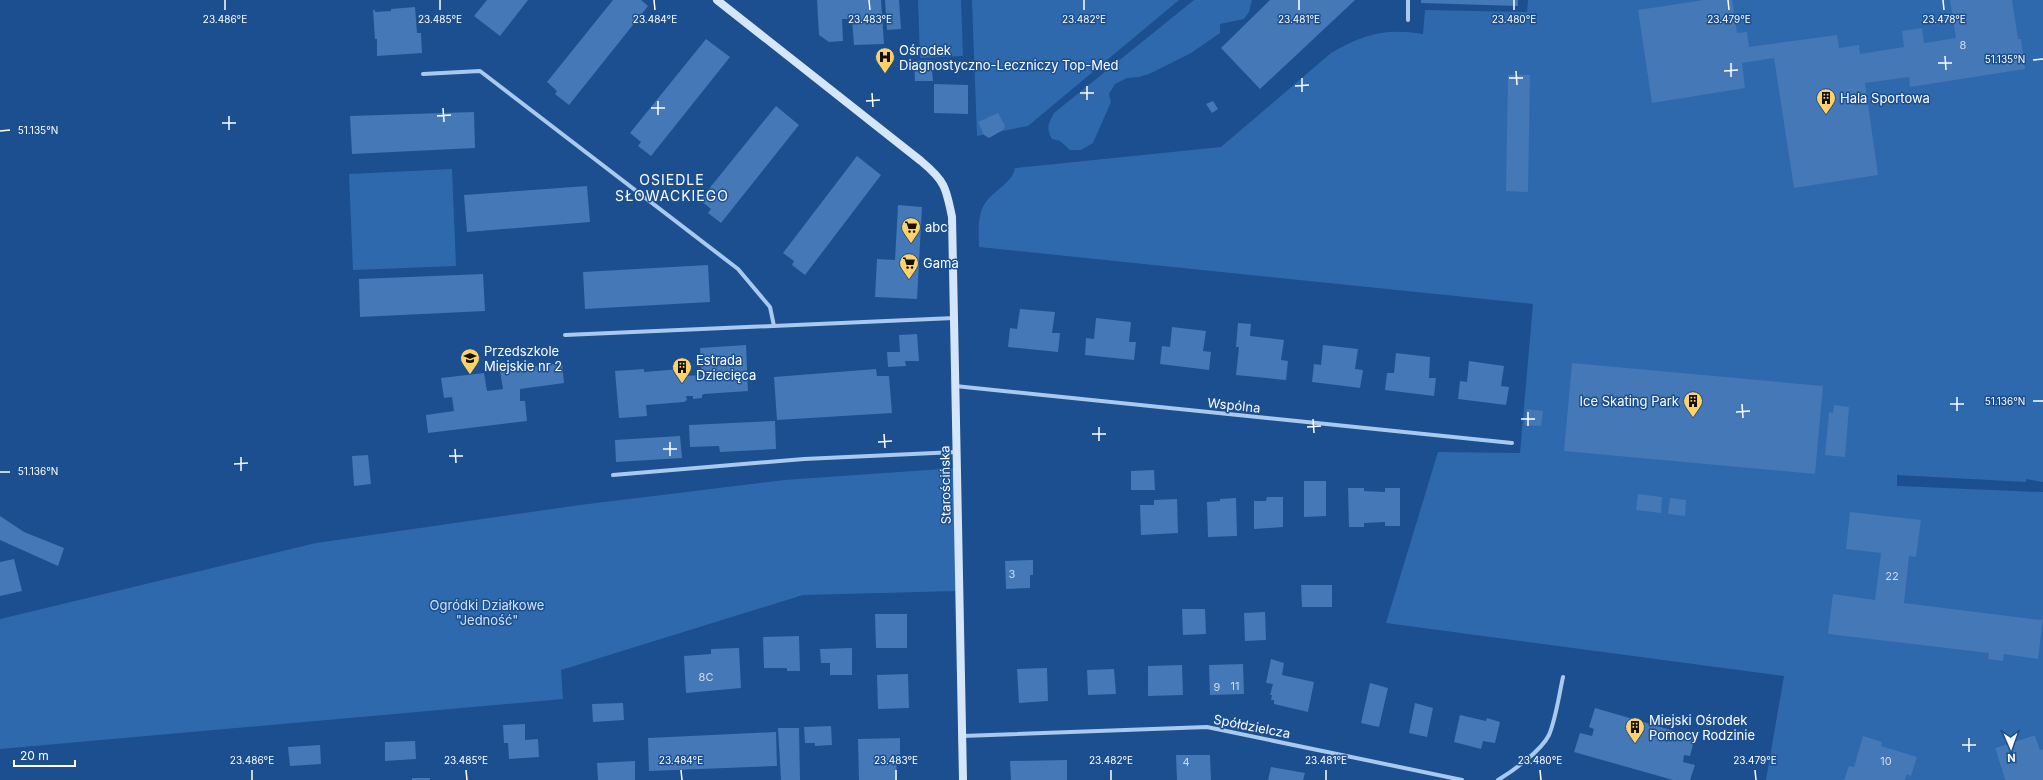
<svg xmlns="http://www.w3.org/2000/svg" width="2043" height="780" font-family="Inter,sans-serif">
  <style>
    .green { fill: #2e69ad }
    .building { fill: #4478b7 }
    .lines { fill: none; stroke-linecap: round; stroke-linejoin: round }
    .street { stroke: #a9c9ee; stroke-width: 4 }
    .secondary { stroke: #d6e6fa; stroke-width: 8 }
    .ticks { fill: none; stroke: #fff; stroke-width: 1.5 }
    .labels { text-anchor: middle; stroke-width: 3; stroke-linejoin: round; paint-order: stroke }
    .number-label { font-size: 11px; fill: #d0dded }
    .poi-label { font-size: 13px; fill: #fff; stroke: #1b4f8f; text-anchor: start }
    .street-label { font-size: 13px; fill: #fff; stroke: #1b4f8f }
    .park-label { font-size: 13px; fill: #cfe3fa; stroke: #1b4f8f }
    .neighbourhood-label { font-size: 14px; letter-spacing: 1px; fill: #fff; stroke: #1b4f8f }
    .ticks-label { font-size: 10px; text-anchor: middle; fill: #fff; stroke: #1b4f8f; stroke-width: 3; stroke-linejoin: round; paint-order: stroke }
  </style>
  <rect width="100%" height="100%" fill="#1b4f8f"/>
  <!-- green -->
  <g class="green">
    <path d="M 918,0 L 961,0 L 963,56 L 920,58 Z"/>
    <path d="M 972,0 L 1179,0 L 1028,126 L 977,136 Z"/>
    <path d="M 1194,0 L 1252,0 L 1249,12 L 1244,19 L 1220,24 L 1220,33 L 1191,53 L 1149,74 L 1139,77 L 1127,78 L 1115,84 L 1109,94 L 1111,102 L 1093,143 L 1081,150 L 1070,150 L 1060,141 L 1052,139 C 1046,128 1048,124 1054,113 Z"/>
    <path d="M 1528,0 L 2043,0 L 2043,482 L 2026,479 L 2026,482 L 1897,475 L 1897,486 L 2043,492 L 2043,749 L 2040,750 L 2035,735 L 1995,748 L 2005,780 L 2009,780 L 1766,780 L 1784,676 L 1386,623 L 1438,452 L 1520,453 L 1533,304 L 979,247 C 979,234 977,217 984,205 C 992,191 1012,184 1015,168 L 1221,147 L 1331,53 C 1363,34 1386,28 1423,34 L 1425,10 L 1527,12 Z"/>
    <path d="M 452,169 L 456,266 L 353,270 L 349,174 Z"/>
    <path d="M 957,468 L 959,591 L 803,595 L 561,670 L 563,699 L 0,749 L 0,619 L 316,543 L 580,505 L 784,480 Z"/>
  </g>
  <!-- building -->
  <g class="building">
    <path d="M 487,0 L 528,0 L 500,36 L 474,16 Z"/>
    <path d="M 613,0 L 641,0 L 648,6 L 569,105 L 555,94 L 557,91 L 547,82 Z"/>
    <path d="M 817,0 L 881,0 L 884,44 L 854,45 L 852,19 L 842,19 L 843,41 L 829,42 L 819,35 Z"/>
    <path d="M 885,0 L 899,0 L 901,29 L 887,30 Z"/>
    <path d="M 1270,0 L 1355,0 L 1260,89 L 1221,48 Z"/>
    <path d="M 1421,0 L 1518,0 L 1518,6 L 1421,3 Z"/>
    <path d="M 1704,0 L 1732,0 L 1737,33 L 1747,32 L 1749,47 L 1837,35 L 1839,48 L 1859,45 L 1860,54 L 1904,47 L 1902,31 L 1922,28 L 1924,43 L 1956,38 L 1950,0 L 2012,0 L 2018,39 L 2021,39 L 2025,69 L 1910,87 L 1909,77 L 1865,83 L 1878,175 L 1794,188 L 1774,58 L 1742,63 L 1745,88 L 1652,103 L 1638,10 Z"/>
    <path d="M 415,7 L 417,33 L 421,33 L 422,53 L 377,56 L 377,39 L 375,39 L 373,10 L 375,10 L 375,12 L 391,11 L 391,9 Z"/>
    <path d="M 706,39 L 730,57 L 651,156 L 638,146 L 641,142 L 630,133 Z"/>
    <path d="M 931,60 L 933,81 L 915,81 L 914,61 Z"/>
    <path d="M 1508,75 L 1530,75 L 1528,192 L 1506,191 Z"/>
    <path d="M 934,84 L 968,85 L 968,114 L 934,113 Z"/>
    <path d="M 1213,101 L 1218,109 L 1212,113 L 1206,104 Z"/>
    <path d="M 776,106 L 799,125 L 721,223 L 708,213 L 711,209 L 700,200 Z"/>
    <path d="M 474,112 L 475,148 L 352,154 L 350,116 Z"/>
    <path d="M 998,113 L 1005,126 L 1003,130 L 989,138 L 984,135 L 978,122 Z"/>
    <path d="M 857,156 L 881,175 L 805,275 L 792,265 L 794,261 L 783,253 Z"/>
    <path d="M 587,186 L 590,222 L 467,232 L 464,195 Z"/>
    <path d="M 898,205 L 922,207 L 917,299 L 875,297 L 877,259 L 895,260 Z"/>
    <path d="M 708,265 L 710,302 L 585,309 L 583,272 Z"/>
    <path d="M 483,274 L 485,311 L 360,317 L 359,279 Z"/>
    <path d="M 1020,309 L 1055,312 L 1052,333 L 1060,333 L 1058,352 L 1008,347 L 1010,328 L 1017,329 Z"/>
    <path d="M 1096,318 L 1131,322 L 1129,342 L 1136,342 L 1134,360 L 1085,355 L 1086,338 L 1094,339 Z"/>
    <path d="M 1238,323 L 1251,324 L 1250,336 L 1284,340 L 1281,360 L 1288,361 L 1286,380 L 1236,375 L 1239,347 L 1236,347 Z"/>
    <path d="M 1172,327 L 1206,331 L 1203,351 L 1211,352 L 1209,370 L 1160,364 L 1162,346 L 1170,347 Z"/>
    <path d="M 917,334 L 919,361 L 905,361 L 906,366 L 888,367 L 887,352 L 900,352 L 899,335 Z"/>
    <path d="M 746,345 L 748,391 L 704,394 L 702,395 L 702,398 L 693,399 L 693,396 L 686,396 L 687,400 L 684,402 L 646,405 L 647,416 L 619,418 L 615,371 L 644,369 L 644,372 L 681,369 L 681,371 L 684,371 L 684,376 L 702,375 L 700,348 Z"/>
    <path d="M 1323,345 L 1358,349 L 1355,369 L 1363,370 L 1360,388 L 1312,382 L 1314,364 L 1321,365 Z"/>
    <path d="M 1396,353 L 1430,357 L 1429,378 L 1436,378 L 1434,396 L 1385,390 L 1387,373 L 1394,373 Z"/>
    <path d="M 1469,361 L 1504,366 L 1501,386 L 1509,387 L 1506,405 L 1458,399 L 1460,381 L 1467,382 Z"/>
    <path d="M 562,363 L 564,383 L 520,389 L 520,401 L 525,401 L 527,421 L 428,433 L 426,415 L 454,411 L 452,397 L 444,398 L 441,378 L 484,373 L 487,391 L 503,389 L 500,371 Z"/>
    <path d="M 1572,363 L 1823,386 L 1815,474 L 1564,451 Z"/>
    <path d="M 876,369 L 877,376 L 889,376 L 892,413 L 777,420 L 774,377 Z"/>
    <path d="M 1834,405 L 1849,407 L 1845,457 L 1825,455 L 1829,412 L 1833,413 Z"/>
    <path d="M 1527,409 L 1543,411 L 1541,426 L 1525,425 Z"/>
    <path d="M 775,421 L 776,449 L 720,452 L 719,446 L 690,447 L 689,425 Z"/>
    <path d="M 680,436 L 682,458 L 616,462 L 615,440 Z"/>
    <path d="M 368,455 L 371,484 L 354,486 L 352,456 Z"/>
    <path d="M 1154,470 L 1155,490 L 1131,490 L 1131,471 Z"/>
    <path d="M 1304,481 L 1326,481 L 1326,516 L 1304,517 Z"/>
    <path d="M 1348,488 L 1364,488 L 1364,491 L 1385,492 L 1385,488 L 1400,488 L 1400,526 L 1385,526 L 1385,522 L 1364,523 L 1364,527 L 1349,527 Z"/>
    <path d="M 1638,494 L 1662,497 L 1661,513 L 1636,510 Z"/>
    <path d="M 1267,497 L 1283,497 L 1283,527 L 1254,529 L 1254,501 L 1266,501 Z"/>
    <path d="M 1236,498 L 1237,536 L 1208,537 L 1207,502 L 1220,501 L 1220,499 Z"/>
    <path d="M 1670,498 L 1686,500 L 1685,516 L 1668,514 Z"/>
    <path d="M 1177,499 L 1178,533 L 1141,535 L 1140,505 L 1154,505 L 1154,500 Z"/>
    <path d="M 1850,512 L 1921,520 L 1916,557 L 1909,556 L 1904,603 L 2041,620 L 2043,618 L 2038,659 L 2004,654 L 2003,661 L 1988,659 L 1989,653 L 1828,634 L 1833,594 L 1875,600 L 1881,553 L 1846,549 Z"/>
    <path d="M 0,516 L 24,532 L 64,548 L 58,566 L 0,540 Z"/>
    <path d="M 14,559 L 22,591 L 0,596 L 0,562 Z"/>
    <path d="M 1033,560 L 1033,575 L 1030,575 L 1030,588 L 1006,589 L 1005,561 Z"/>
    <path d="M 1301,585 L 1332,585 L 1332,607 L 1302,607 Z"/>
    <path d="M 1182,609 L 1205,609 L 1206,634 L 1183,635 Z"/>
    <path d="M 1265,612 L 1266,640 L 1245,641 L 1244,613 Z"/>
    <path d="M 875,614 L 907,614 L 907,648 L 876,648 Z"/>
    <path d="M 799,636 L 800,671 L 787,671 L 787,668 L 764,668 L 763,637 Z"/>
    <path d="M 739,648 L 741,688 L 686,693 L 684,656 L 711,654 L 711,649 Z"/>
    <path d="M 852,648 L 852,675 L 830,675 L 830,663 L 821,663 L 820,649 Z"/>
    <path d="M 1271,659 L 1284,663 L 1282,675 L 1314,682 L 1308,712 L 1274,704 L 1274,700 L 1271,700 L 1272,695 L 1270,695 L 1273,684 L 1266,683 Z"/>
    <path d="M 1243,664 L 1244,694 L 1210,695 L 1209,665 Z"/>
    <path d="M 1182,665 L 1183,695 L 1148,696 L 1148,666 Z"/>
    <path d="M 1047,668 L 1048,701 L 1019,703 L 1017,669 Z"/>
    <path d="M 1114,669 L 1116,694 L 1088,695 L 1087,670 Z"/>
    <path d="M 908,674 L 909,708 L 878,709 L 877,675 Z"/>
    <path d="M 1370,683 L 1388,688 L 1379,727 L 1361,723 Z"/>
    <path d="M 623,703 L 624,720 L 593,722 L 592,704 Z"/>
    <path d="M 1415,703 L 1433,708 L 1427,737 L 1409,733 Z"/>
    <path d="M 1595,708 L 1695,737 L 1690,756 L 1684,755 L 1683,762 L 1695,765 L 1690,780 L 1673,780 L 1574,752 L 1580,733 L 1592,736 L 1594,729 L 1589,727 Z"/>
    <path d="M 1460,715 L 1486,721 L 1487,718 L 1500,722 L 1495,743 L 1483,741 L 1481,749 L 1454,742 Z"/>
    <path d="M 525,724 L 525,740 L 538,739 L 539,757 L 509,759 L 508,743 L 504,743 L 503,725 Z"/>
    <path d="M 831,726 L 832,745 L 815,746 L 815,743 L 805,743 L 804,727 Z"/>
    <path d="M 778,728 L 799,728 L 800,780 L 781,780 Z"/>
    <path d="M 776,732 L 777,766 L 649,771 L 648,738 Z"/>
    <path d="M 2035,735 L 2040,750 L 2043,749 L 2043,780 L 2005,780 L 1995,748 Z"/>
    <path d="M 1863,736 L 1882,742 L 1881,746 L 1917,757 L 1911,776 L 1907,774 L 1905,780 L 1844,780 L 1849,766 L 1854,767 Z"/>
    <path d="M 900,738 L 900,756 L 896,756 L 897,780 L 859,780 L 858,739 Z"/>
    <path d="M 415,741 L 416,759 L 385,761 L 385,742 Z"/>
    <path d="M 320,745 L 321,764 L 290,766 L 288,747 Z"/>
    <path d="M 1176,755 L 1210,755 L 1211,780 L 1177,780 Z"/>
    <path d="M 1067,760 L 1067,780 L 1011,780 L 1010,761 Z"/>
    <path d="M 635,761 L 635,780 L 598,780 L 597,763 Z"/>
    <path d="M 1271,767 L 1305,773 L 1303,780 L 1268,780 Z"/>
    <rect x="412" y="778" width="18" height="2"/>
  </g>
  <g class="lines">
    <!-- street -->
    <g class="street">
      <path d="M 1408,20 L 1408,0"/>
      <path d="M 423,74 L 480,71 L 738,269 L 770,307 L 774,326"/>
      <path d="M 565,335 L 954,318"/>
      <path d="M 955,386 L 1512,443"/>
      <path d="M 613,475 L 804,459 L 956,452"/>
      <path d="M 962,736 L 1207,727 L 1462,780"/>
      <path d="M 1498,780 C 1513,771 1541,751 1549,735 C 1556,718 1559,695 1563,677"/>
    </g>
    <!-- secondary -->
    <path class="secondary" d="M 717,0 L 921,161 C 945,181 946,187 952,217 L 963,780"/>
  </g>
  <!-- ticks -->
  <path class="ticks" d="M 225,0 L 225,10M 440,0 L 440,10M 654,0 L 655,10M 869,0 L 870,10M 1084,0 L 1084,10M 1299,0 L 1299,10M 1514,0 L 1514,10M 1728,0 L 1729,10M 1943,0 L 1944,10M 1945,56 L 1946,70M 2033,60 L 2043,59M 1731,63 L 1731,77M 1938,63 L 1952,63M 1516,71 L 1517,85M 1724,71 L 1738,70M 1302,78 L 1302,92M 1509,78 L 1523,78M 1087,86 L 1087,100M 1295,86 L 1309,85M 872,93 L 873,107M 1080,93 L 1094,93M 658,101 L 658,115M 866,101 L 880,100M 443,108 L 444,122M 651,108 L 665,108M 229,116 L 229,130M 437,116 L 451,115M 222,123 L 236,123M 0,131 L 10,130M 1957,397 L 1957,411M 2033,401 L 2043,401M 1742,404 L 1743,418M 1950,404 L 1964,404M 1528,412 L 1528,426M 1736,412 L 1750,411M 1313,419 L 1314,433M 1521,419 L 1535,419M 1099,427 L 1099,441M 1307,427 L 1321,426M 884,434 L 885,448M 1092,434 L 1106,434M 670,442 L 670,456M 878,442 L 892,441M 455,449 L 456,463M 663,449 L 677,449M 449,456 L 463,456M 241,457 L 241,471M 234,464 L 248,463M 0,472 L 10,472M 1969,738 L 1969,752M 1962,745 L 1976,745M 252,770 L 252,780M 466,770 L 467,780M 681,770 L 682,780M 896,770 L 896,780M 1111,770 L 1111,780M 1326,770 L 1326,780M 1540,770 L 1541,780M 1755,770 L 1756,780"/>
  <!-- icons -->
  <defs>
    <g id="hospital-pin" transform="scale(1)"><path d="M0 17L-7.5 6A9.5 9.5 0 1 1 7.5 6Z" fill="#ffd166" stroke="#1b4f8f"/><path d="M-5-5h3v3.5h4V-5h3V5h-3V1.5h-4V5h-3Z" fill="#111"/></g>
    <g id="building-pin" transform="scale(1)"><path d="M0 17L-7.5 6A9.5 9.5 0 1 1 7.5 6Z" fill="#ffd166" stroke="#1b4f8f"/><path d="M-4-6H4V6H1V3H-1V6H-4ZM-2.5-4.3h1.7v1.8h-1.7ZM.8-4.3h1.7v1.8H.8ZM-2.5-1h1.7V.8h-1.7ZM.8-1h1.7V.8H.8Z" fill="#111"/></g>
    <g id="supermarket-pin" transform="scale(1)"><path d="M0 17L-7.5 6A9.5 9.5 0 1 1 7.5 6Z" fill="#ffd166" stroke="#1b4f8f"/><path d="M-6-5.5h2.5l.6 2H6L4.5 2H-2.5L-4.4-4H-6ZM-1.5 3.2a1.3 1.3 0 1 0 .1 0ZM3 3.2a1.3 1.3 0 1 0 .1 0Z" fill="#111"/></g>
    <g id="school-pin" transform="scale(1)"><path d="M0 17L-7.5 6A9.5 9.5 0 1 1 7.5 6Z" fill="#ffd166" stroke="#1b4f8f"/><path d="M0-5L7-2L0 1L-7-2ZM-4 1L0 2.5L4 1V4Q0 6-4 4Z" fill="#111"/></g>
  </defs>
  <g fill-rule="evenodd">
    <use href="#hospital-pin" x="885" y="57"/>
    <use href="#building-pin" x="1826" y="98"/>
    <use href="#supermarket-pin" x="911" y="227"/>
    <use href="#supermarket-pin" x="909" y="263"/>
    <use href="#school-pin" x="470" y="358"/>
    <use href="#building-pin" x="682" y="367"/>
    <use href="#building-pin" x="1693" y="401"/>
    <use href="#building-pin" x="1635" y="727"/>
  </g>
  <g class="labels">
    <!-- number labels -->
    <g class="number-label">
      <text x="1963" y="49">8</text>
      <text x="1012" y="578">3</text>
      <text x="1892" y="580">22</text>
      <text x="706" y="681">8C</text>
      <text x="1235" y="690">11</text>
      <text x="1217" y="691">9</text>
      <text x="1886" y="765">10</text>
      <text x="1186" y="766">4</text>
    </g>
    <!-- poi labels -->
    <g class="poi-label">
      <text x="899" y="55">Ośrodek<tspan x="899" dy="15">Diagnostyczno-Leczniczy Top-Med</tspan></text>
      <text x="1840" y="103">Hala Sportowa</text>
      <text x="925" y="232">abc</text>
      <text x="923" y="268">Gama</text>
      <text x="484" y="356">Przedszkole<tspan x="484" dy="15">Miejskie nr 2</tspan></text>
      <text x="696" y="365">Estrada<tspan x="696" dy="15">Dziecięca</tspan></text>
      <text x="1679" y="406" text-anchor="end">Ice Skating Park</text>
      <text x="1649" y="725">Miejski Ośrodek<tspan x="1649" dy="15">Pomocy Rodzinie</tspan></text>
    </g>
    <!-- street labels -->
    <g class="street-label">
      <text transform="translate(1234 405) rotate(6)" y="5">Wspólna</text>
      <text transform="translate(945 485) rotate(-91)" y="5">Starościńska</text>
      <text transform="translate(1252 726) rotate(11)" y="5">Spółdzielcza</text>
    </g>
    <!-- park labels -->
    <g class="park-label">
      <text x="487" y="610">Ogródki Działkowe<tspan x="487" dy="15">"Jedność"</tspan></text>
    </g>
    <!-- neighbourhood labels -->
    <g class="neighbourhood-label">
      <text x="672" y="185">OSIEDLE<tspan x="672" dy="16">SŁOWACKIEGO</tspan></text>
    </g>
  </g>
  <g class="ticks-label">
    <text x="225" y="23">23.486°E</text>
    <text x="440" y="23">23.485°E</text>
    <text x="655" y="23">23.484°E</text>
    <text x="870" y="23">23.483°E</text>
    <text x="1084" y="23">23.482°E</text>
    <text x="1299" y="23">23.481°E</text>
    <text x="1514" y="23">23.480°E</text>
    <text x="1729" y="23">23.479°E</text>
    <text x="1944" y="23">23.478°E</text>
    <text x="2005" y="63">51.135°N</text>
    <text x="38" y="134">51.135°N</text>
    <text x="2005" y="405">51.136°N</text>
    <text x="38" y="475">51.136°N</text>
    <text x="252" y="764">23.486°E</text>
    <text x="466" y="764">23.485°E</text>
    <text x="681" y="764">23.484°E</text>
    <text x="896" y="764">23.483°E</text>
    <text x="1111" y="764">23.482°E</text>
    <text x="1326" y="764">23.481°E</text>
    <text x="1540" y="764">23.480°E</text>
    <text x="1755" y="764">23.479°E</text>
  </g>
  <!-- north arrow -->
  <g transform="translate(2011 748) rotate(178)" stroke="#1b4f8f" stroke-width="3" paint-order="stroke">
  <path d="M0-3L7 15L0 10L-7 15Z" fill="#ffffff"/>
  <text y="-6" font-size="11" font-weight="bold" text-anchor="middle" fill="#ffffff">N</text>
  </g>
  <!-- scale -->
  <path d="M14 760v6h61v-6" fill="none" stroke="#ffffff" stroke-width="2"/>
  <text x="20" y="760" font-size="12" fill="#ffffff" stroke="#1b4f8f" stroke-width="3" paint-order="stroke">20 m</text>
</svg>
